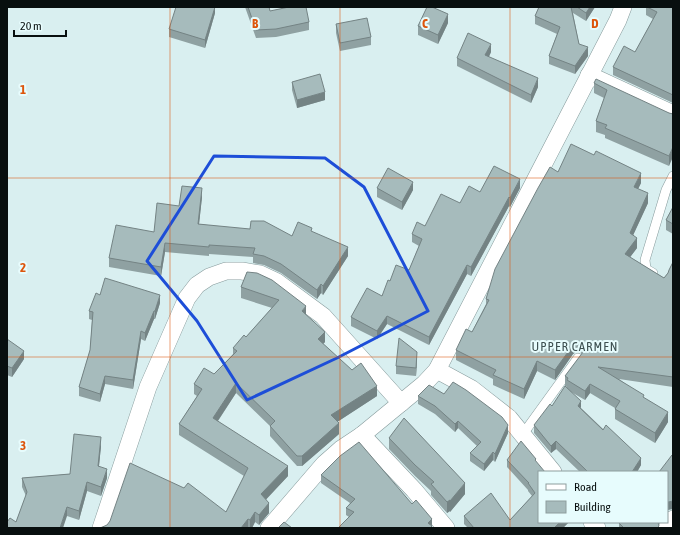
<svg xmlns="http://www.w3.org/2000/svg" width="680" height="535" font-family="'Asap Condensed',sans-serif">
  <style>
    .lines { fill: none; stroke-linecap: round; stroke-linejoin: round }
    .lane-casing { stroke: #879b9c; stroke-width: 10 }
    .street-casing { stroke: #879b9c; stroke-width: 18 }
    .lane { stroke: #fff; stroke-width: 9 }
    .street { stroke: #fff; stroke-width: 17 }
    .wall { fill: #8fa1a2 }
    .shaded-wall { fill: #748384 }
    .building { fill: #a6bbbc; stroke: #748384 }
    .marked { fill: none; stroke: #1d4ed8; stroke-width: 3; stroke-linejoin: round }
    .grid { fill: none; stroke: #dd550c; stroke-width: 1; stroke-opacity: 0.55 }
    .labels { text-anchor: middle; stroke-width: 4; stroke-linejoin: round; paint-order: stroke }
    .neighbourhood-label { font-size: 13px; letter-spacing: 1px; fill: #3e5051; stroke: #e7fcfd }
    .grid-label { font-size: 13px; text-anchor: middle; font-weight: bold; fill: #dd550c; stroke: #e7fcfd; stroke-width: 4; stroke-linejoin: round; paint-order: stroke }
  </style>
  <rect width="100%" height="100%" fill="#d9eff0"/>
  <g class="lines">
    <!-- lane casing -->
    <g class="lane-casing">
      <g id="lane">
        <path d="M 653,273 L 646,269 L 645,260 L 666,190 L 673,176"/>
        <path d="M 523,434 L 578,358"/>
      </g>
    </g>
    <!-- street casing -->
    <g class="street-casing">
      <g id="street">
        <path d="M 589,75 L 673,114"/>
        <path d="M 437,370 L 472,389 L 509,418 L 553,472"/>
        <path d="M 362,435 L 414,490 L 446,528"/>
        <path d="M 592,522 L 597,528"/>
        <path d="M 101,528 L 148,387 L 187,298 L 197,285 L 209,277 L 226,271 L 242,271 L 260,274 L 277,282 L 323,316 L 401,403"/>
        <path d="M 269,528 L 324,464 L 341,449 L 362,435 L 424,384 L 437,370 L 618,20 L 623,7"/>
        <path d="M 667,528 L 673,519"/>
      </g>
    </g>
    <!-- lane -->
    <use href="#lane" class="lane"/>
    <!-- street -->
    <use href="#street" class="street"/>
  </g>
  <!-- wall -->
  <g class="wall">
    <path d="M 215,7 L 215,13 L 205,48 L 169,37 L 169,29 Z"/>
    <path d="M 245,7 L 269,7 L 270,11 L 309,22 L 309,30 L 276,37 L 256,38 Z"/>
    <path d="M 539,7 L 595,7 L 586,21 L 573,13 L 579,44 L 588,56 L 575,74 L 549,64 L 549,56 L 557,34 L 535,24 L 535,16 Z"/>
    <path d="M 646,7 L 673,7 L 673,103 L 613,75 L 613,67 L 635,52 L 653,19 L 646,15 Z"/>
    <path d="M 448,23 L 438,44 L 418,35 L 418,26 Z"/>
    <path d="M 336,24 L 371,37 L 371,45 L 340,51 L 336,33 Z"/>
    <path d="M 491,52 L 489,57 L 538,87 L 531,103 L 457,66 L 457,58 Z"/>
    <path d="M 292,82 L 325,100 L 297,108 L 292,90 Z"/>
    <path d="M 594,83 L 669,113 L 673,114 L 669,166 L 605,138 L 605,135 L 596,132 L 596,121 L 604,98 L 594,93 Z"/>
    <path d="M 558,172 L 641,183 L 638,189 L 648,203 L 633,235 L 637,248 L 630,257 L 664,278 L 668,273 L 673,262 L 673,387 L 619,379 L 644,398 L 668,422 L 655,443 L 615,419 L 615,408 L 590,393 L 585,400 L 571,392 L 581,408 L 641,465 L 637,472 L 580,472 L 556,449 L 551,453 L 534,433 L 534,425 L 552,406 L 567,388 L 567,387 L 565,386 L 565,376 L 582,354 L 581,353 L 576,352 L 573,354 L 555,380 L 537,371 L 524,399 L 493,385 L 493,379 L 456,360 L 456,350 L 472,332 L 486,304 L 486,299 Z"/>
    <path d="M 377,188 L 413,190 L 402,210 L 377,197 Z"/>
    <path d="M 520,188 L 510,207 L 509,206 L 471,276 L 467,274 L 429,345 L 387,324 L 377,339 L 351,326 L 351,317 L 382,296 L 390,281 L 409,270 L 419,246 L 412,242 L 412,234 L 460,203 L 480,192 Z"/>
    <path d="M 202,197 L 199,224 L 292,236 L 312,232 L 348,256 L 323,295 L 321,293 L 317,299 L 281,273 L 264,265 L 253,263 L 253,257 L 209,254 L 209,256 L 165,252 L 161,276 L 109,267 L 109,258 L 154,232 L 179,206 Z"/>
    <path d="M 673,207 L 673,234 L 666,230 L 666,220 Z"/>
    <path d="M 247,272 L 306,315 L 325,342 L 323,344 L 377,396 L 337,422 L 339,434 L 302,466 L 297,466 L 270,436 L 270,426 L 236,393 L 218,421 L 288,476 L 266,499 L 269,513 L 259,525 L 255,522 L 252,528 L 100,528 L 226,512 L 244,476 L 179,435 L 179,424 L 197,396 L 194,394 L 194,384 L 214,374 L 233,354 L 233,348 L 246,337 L 272,308 L 241,298 L 241,287 Z"/>
    <path d="M 100,295 L 160,303 L 155,319 L 154,319 L 145,341 L 141,339 L 133,389 L 105,384 L 100,402 L 79,396 L 79,387 L 90,350 L 92,320 L 89,319 L 89,311 Z"/>
    <path d="M 7,339 L 24,359 L 12,377 L 7,375 Z"/>
    <path d="M 417,360 L 416,376 L 396,374 L 396,366 Z"/>
    <path d="M 418,396 L 508,433 L 495,462 L 493,460 L 484,471 L 470,461 L 470,453 L 477,446 L 458,428 L 455,432 L 435,414 L 418,404 Z"/>
    <path d="M 389,438 L 465,494 L 450,512 L 450,511 L 447,513 L 431,495 L 431,491 L 415,476 L 389,449 Z"/>
    <path d="M 101,446 L 99,466 L 107,478 L 101,496 L 87,491 L 79,520 L 67,516 L 16,522 L 26,496 L 22,487 L 22,478 L 70,474 Z"/>
    <path d="M 507,460 L 536,462 L 539,522 L 569,522 L 563,528 L 468,528 L 464,524 L 464,516 L 510,520 L 532,496 L 528,491 L 528,490 L 507,467 Z"/>
    <path d="M 321,475 L 412,504 L 432,527 L 432,528 L 349,517 L 346,515 L 346,508 L 350,503 L 321,483 Z"/>
    <path d="M 659,522 L 658,524 L 659,528 L 619,528 L 619,523 Z"/>
  </g>
  <!-- shaded-wall -->
  <g class="shaded-wall">
    <path d="M 215,7 L 215,13 L 205,48 L 205,40 Z"/>
    <path d="M 590,7 L 595,7 L 586,21 L 586,13 Z"/>
    <path d="M 448,14 L 448,23 L 438,44 L 438,35 Z"/>
    <path d="M 491,44 L 491,52 L 485,64 L 485,55 Z"/>
    <path d="M 588,47 L 588,56 L 575,74 L 575,66 Z"/>
    <path d="M 538,78 L 538,87 L 531,103 L 531,95 Z"/>
    <path d="M 325,92 L 325,100 L 297,108 L 297,100 Z"/>
    <path d="M 673,147 L 673,157 L 669,166 L 669,156 Z"/>
    <path d="M 641,173 L 641,183 L 634,197 L 634,187 Z"/>
    <path d="M 520,179 L 520,188 L 510,207 L 510,198 Z"/>
    <path d="M 413,182 L 413,190 L 402,210 L 402,202 Z"/>
    <path d="M 202,188 L 202,197 L 198,233 L 198,224 Z"/>
    <path d="M 648,193 L 648,203 L 630,242 L 630,233 Z"/>
    <path d="M 509,197 L 509,206 L 471,276 L 471,267 Z"/>
    <path d="M 637,238 L 637,248 L 625,264 L 625,254 Z"/>
    <path d="M 165,243 L 165,252 L 161,276 L 161,267 Z"/>
    <path d="M 348,247 L 348,256 L 323,295 L 323,286 Z"/>
    <path d="M 467,265 L 467,274 L 429,345 L 429,337 Z"/>
    <path d="M 321,284 L 321,293 L 317,299 L 317,290 Z"/>
    <path d="M 160,295 L 160,303 L 155,319 L 155,311 Z"/>
    <path d="M 306,306 L 306,316 L 302,311 Z"/>
    <path d="M 154,311 L 154,319 L 145,341 L 145,333 Z"/>
    <path d="M 387,316 L 387,324 L 377,339 L 377,331 Z"/>
    <path d="M 141,331 L 141,339 L 133,389 L 133,380 Z"/>
    <path d="M 325,332 L 325,342 L 318,349 L 318,339 Z"/>
    <path d="M 576,343 L 576,352 L 573,354 L 555,380 L 555,370 L 573,345 Z"/>
    <path d="M 24,351 L 24,359 L 12,377 L 12,368 Z"/>
    <path d="M 417,352 L 417,360 L 416,376 L 416,368 Z"/>
    <path d="M 537,361 L 537,371 L 524,399 L 524,389 Z"/>
    <path d="M 105,376 L 105,384 L 100,402 L 100,394 Z"/>
    <path d="M 236,383 L 236,393 L 213,428 L 213,418 Z"/>
    <path d="M 590,384 L 590,393 L 585,400 L 585,391 Z"/>
    <path d="M 377,386 L 377,396 L 331,426 L 331,415 Z"/>
    <path d="M 581,401 L 581,408 L 578,406 Z"/>
    <path d="M 668,412 L 668,422 L 655,443 L 655,433 Z"/>
    <path d="M 458,421 L 458,428 L 455,432 L 455,424 Z"/>
    <path d="M 339,423 L 339,434 L 302,466 L 302,456 Z"/>
    <path d="M 508,425 L 508,433 L 495,462 L 495,454 Z"/>
    <path d="M 101,437 L 101,446 L 98,475 L 98,466 Z"/>
    <path d="M 556,441 L 556,449 L 551,453 L 551,446 Z"/>
    <path d="M 493,452 L 493,460 L 484,471 L 484,464 Z"/>
    <path d="M 641,458 L 641,465 L 637,472 L 632,472 Z"/>
    <path d="M 288,466 L 288,476 L 261,505 L 261,494 Z"/>
    <path d="M 107,469 L 107,478 L 101,496 L 101,487 Z"/>
    <path d="M 87,482 L 87,491 L 79,520 L 79,511 Z"/>
    <path d="M 465,483 L 465,494 L 450,512 L 450,501 Z"/>
    <path d="M 450,500 L 450,511 L 447,513 L 447,502 Z"/>
    <path d="M 673,501 L 673,509 L 668,510 L 667,512 L 667,504 L 668,502 Z"/>
    <path d="M 269,503 L 269,513 L 259,525 L 259,515 Z"/>
    <path d="M 67,507 L 67,516 L 63,528 L 60,528 Z"/>
    <path d="M 255,512 L 255,522 L 252,528 L 250,528 L 250,520 Z"/>
    <path d="M 248,519 L 248,528 L 241,528 Z"/>
    <path d="M 432,519 L 432,528 L 428,528 L 428,523 Z"/>
    <path d="M 560,522 L 569,522 L 563,528 L 554,528 Z"/>
  </g>
  <!-- building -->
  <g class="building">
    <path d="M 176,7 L 215,7 L 205,40 L 169,29 Z"/>
    <path d="M 248,7 L 269,7 L 270,11 L 289,7 L 306,7 L 309,22 L 276,29 L 256,30 Z"/>
    <path d="M 427,7 L 432,7 L 448,14 L 438,35 L 418,26 Z"/>
    <path d="M 539,7 L 571,7 L 579,44 L 588,47 L 575,66 L 549,56 L 560,27 L 535,16 Z"/>
    <path d="M 577,7 L 590,7 L 586,13 Z"/>
    <path d="M 647,7 L 673,7 L 673,95 L 613,67 L 624,46 L 635,52 L 657,12 Z"/>
    <path d="M 367,18 L 371,37 L 340,43 L 336,24 Z"/>
    <path d="M 468,33 L 491,44 L 485,55 L 538,78 L 531,95 L 457,58 Z"/>
    <path d="M 320,74 L 325,92 L 297,100 L 292,82 Z"/>
    <path d="M 596,79 L 669,113 L 673,114 L 673,147 L 669,156 L 605,128 L 607,125 L 596,121 L 607,90 L 594,83 Z"/>
    <path d="M 571,144 L 594,155 L 596,151 L 641,173 L 634,187 L 648,193 L 630,233 L 637,238 L 625,254 L 664,278 L 668,273 L 669,270 L 673,262 L 673,377 L 598,367 L 644,395 L 643,397 L 668,412 L 655,433 L 615,409 L 620,401 L 590,384 L 585,391 L 567,380 L 568,378 L 565,376 L 583,352 L 584,346 L 581,343 L 576,343 L 573,345 L 555,370 L 537,361 L 524,389 L 493,375 L 496,370 L 456,350 L 466,329 L 472,332 L 489,300 L 486,299 L 495,269 L 538,188 L 550,167 L 558,172 Z"/>
    <path d="M 494,166 L 520,179 L 510,198 L 509,197 L 471,267 L 467,265 L 429,337 L 387,316 L 377,331 L 351,317 L 367,288 L 382,296 L 388,280 L 390,281 L 396,265 L 409,270 L 422,239 L 412,234 L 417,222 L 425,226 L 441,194 L 460,203 L 469,186 L 480,192 Z"/>
    <path d="M 388,168 L 413,182 L 402,202 L 377,188 Z"/>
    <path d="M 182,186 L 202,188 L 198,224 L 250,229 L 251,221 L 264,221 L 292,236 L 298,222 L 312,228 L 311,231 L 348,247 L 323,286 L 321,284 L 317,290 L 281,264 L 264,256 L 253,254 L 255,248 L 209,245 L 209,247 L 165,243 L 161,267 L 109,258 L 116,225 L 154,232 L 157,203 L 179,206 Z"/>
    <path d="M 673,207 L 673,224 L 666,220 Z"/>
    <path d="M 247,272 L 257,273 L 272,280 L 306,306 L 302,311 L 325,332 L 318,339 L 352,370 L 361,363 L 377,386 L 331,415 L 339,423 L 302,456 L 297,456 L 270,426 L 275,421 L 236,383 L 213,418 L 288,466 L 261,494 L 269,503 L 259,515 L 255,512 L 250,520 L 248,519 L 241,528 L 100,528 L 107,525 L 110,521 L 130,463 L 184,488 L 188,483 L 226,512 L 248,468 L 179,424 L 202,389 L 194,384 L 204,368 L 214,374 L 237,351 L 233,348 L 244,335 L 246,337 L 279,300 L 241,287 Z"/>
    <path d="M 105,278 L 160,295 L 155,311 L 154,311 L 145,333 L 141,331 L 133,380 L 105,376 L 100,394 L 79,387 L 90,350 L 93,312 L 89,311 L 96,293 L 100,295 Z"/>
    <path d="M 399,338 L 417,352 L 416,368 L 396,366 Z"/>
    <path d="M 7,339 L 24,351 L 12,368 L 7,366 Z"/>
    <path d="M 453,382 L 466,390 L 502,417 L 508,425 L 495,454 L 493,452 L 484,464 L 470,453 L 481,442 L 458,421 L 455,424 L 435,406 L 418,396 L 429,385 L 444,394 Z"/>
    <path d="M 565,386 L 581,401 L 578,406 L 603,430 L 606,425 L 641,458 L 632,472 L 586,472 L 587,471 L 556,441 L 551,446 L 534,425 L 550,404 L 552,406 Z"/>
    <path d="M 404,418 L 465,483 L 450,501 L 450,500 L 447,502 L 431,484 L 434,482 L 415,465 L 389,438 Z"/>
    <path d="M 74,434 L 101,437 L 98,466 L 107,469 L 101,487 L 87,482 L 79,511 L 67,507 L 60,528 L 7,528 L 7,522 L 10,518 L 16,522 L 27,492 L 22,478 L 70,474 Z"/>
    <path d="M 521,441 L 536,459 L 535,460 L 545,472 L 539,472 L 539,522 L 560,522 L 554,528 L 474,528 L 464,516 L 491,493 L 510,520 L 535,493 L 528,483 L 529,483 L 507,460 Z"/>
    <path d="M 359,442 L 412,504 L 416,500 L 432,519 L 428,523 L 432,526 L 430,528 L 338,528 L 354,512 L 346,508 L 355,499 L 321,475 L 340,456 Z"/>
    <path d="M 672,455 L 673,455 L 673,501 L 668,502 L 667,504 L 667,472 L 659,472 Z"/>
    <path d="M 284,522 L 292,528 L 278,528 Z"/>
    <path d="M 620,522 L 658,522 L 659,526 L 657,528 L 624,528 L 619,523 Z"/>
  </g>
  <!-- marked area -->
  <path class="marked" d="M 214,156 L 325,158 L 364,187 L 428,311 L 337,358 L 247,400 L 197,321 L 147,261 Z"/>
  <!-- grid -->
  <path class="grid" d="M 170,7 L 170,528M 340,7 L 340,528M 510,7 L 510,528M 7,178 L 673,178M 7,357 L 673,357"/>
  <g class="labels">
    <!-- neighbourhood labels -->
    <g class="neighbourhood-label">
      <text x="575" y="351">UPPER CARMEN</text>
    </g>
  </g>
  <g class="grid-label">
    <text x="255" y="28">B</text>
    <text x="425" y="28">C</text>
    <text x="595" y="28">D</text>
    <text x="23" y="94">1</text>
    <text x="23" y="272">2</text>
    <text x="23" y="450">3</text>
  </g>
  <!-- border -->
  <rect width="680" height="535" fill="none" stroke="#080f0f" stroke-width="16"/>
  <!-- legend -->
  <rect x="538" y="471" width="130" height="52" fill="#e7fcfd" stroke="#8e9d9e"/>
  <rect x="546" y="484" width="20" height="6" fill="#ffffff" stroke="#8e9d9e"/>
  <text x="574" y="491" font-size="12" fill="#080f0f">Road</text>
  <rect x="546" y="501" width="20" height="12" fill="#a6bbbc" stroke="#8e9d9e"/>
  <text x="574" y="511" font-size="12" fill="#080f0f">Building</text>
  <!-- scale -->
  <path d="M14 30v6h52v-6" fill="none" stroke="#080f0f" stroke-width="2"/>
  <text x="20" y="30" font-size="12" fill="#080f0f" stroke="#e7fcfd" stroke-width="3" paint-order="stroke">20 m</text>
</svg>
